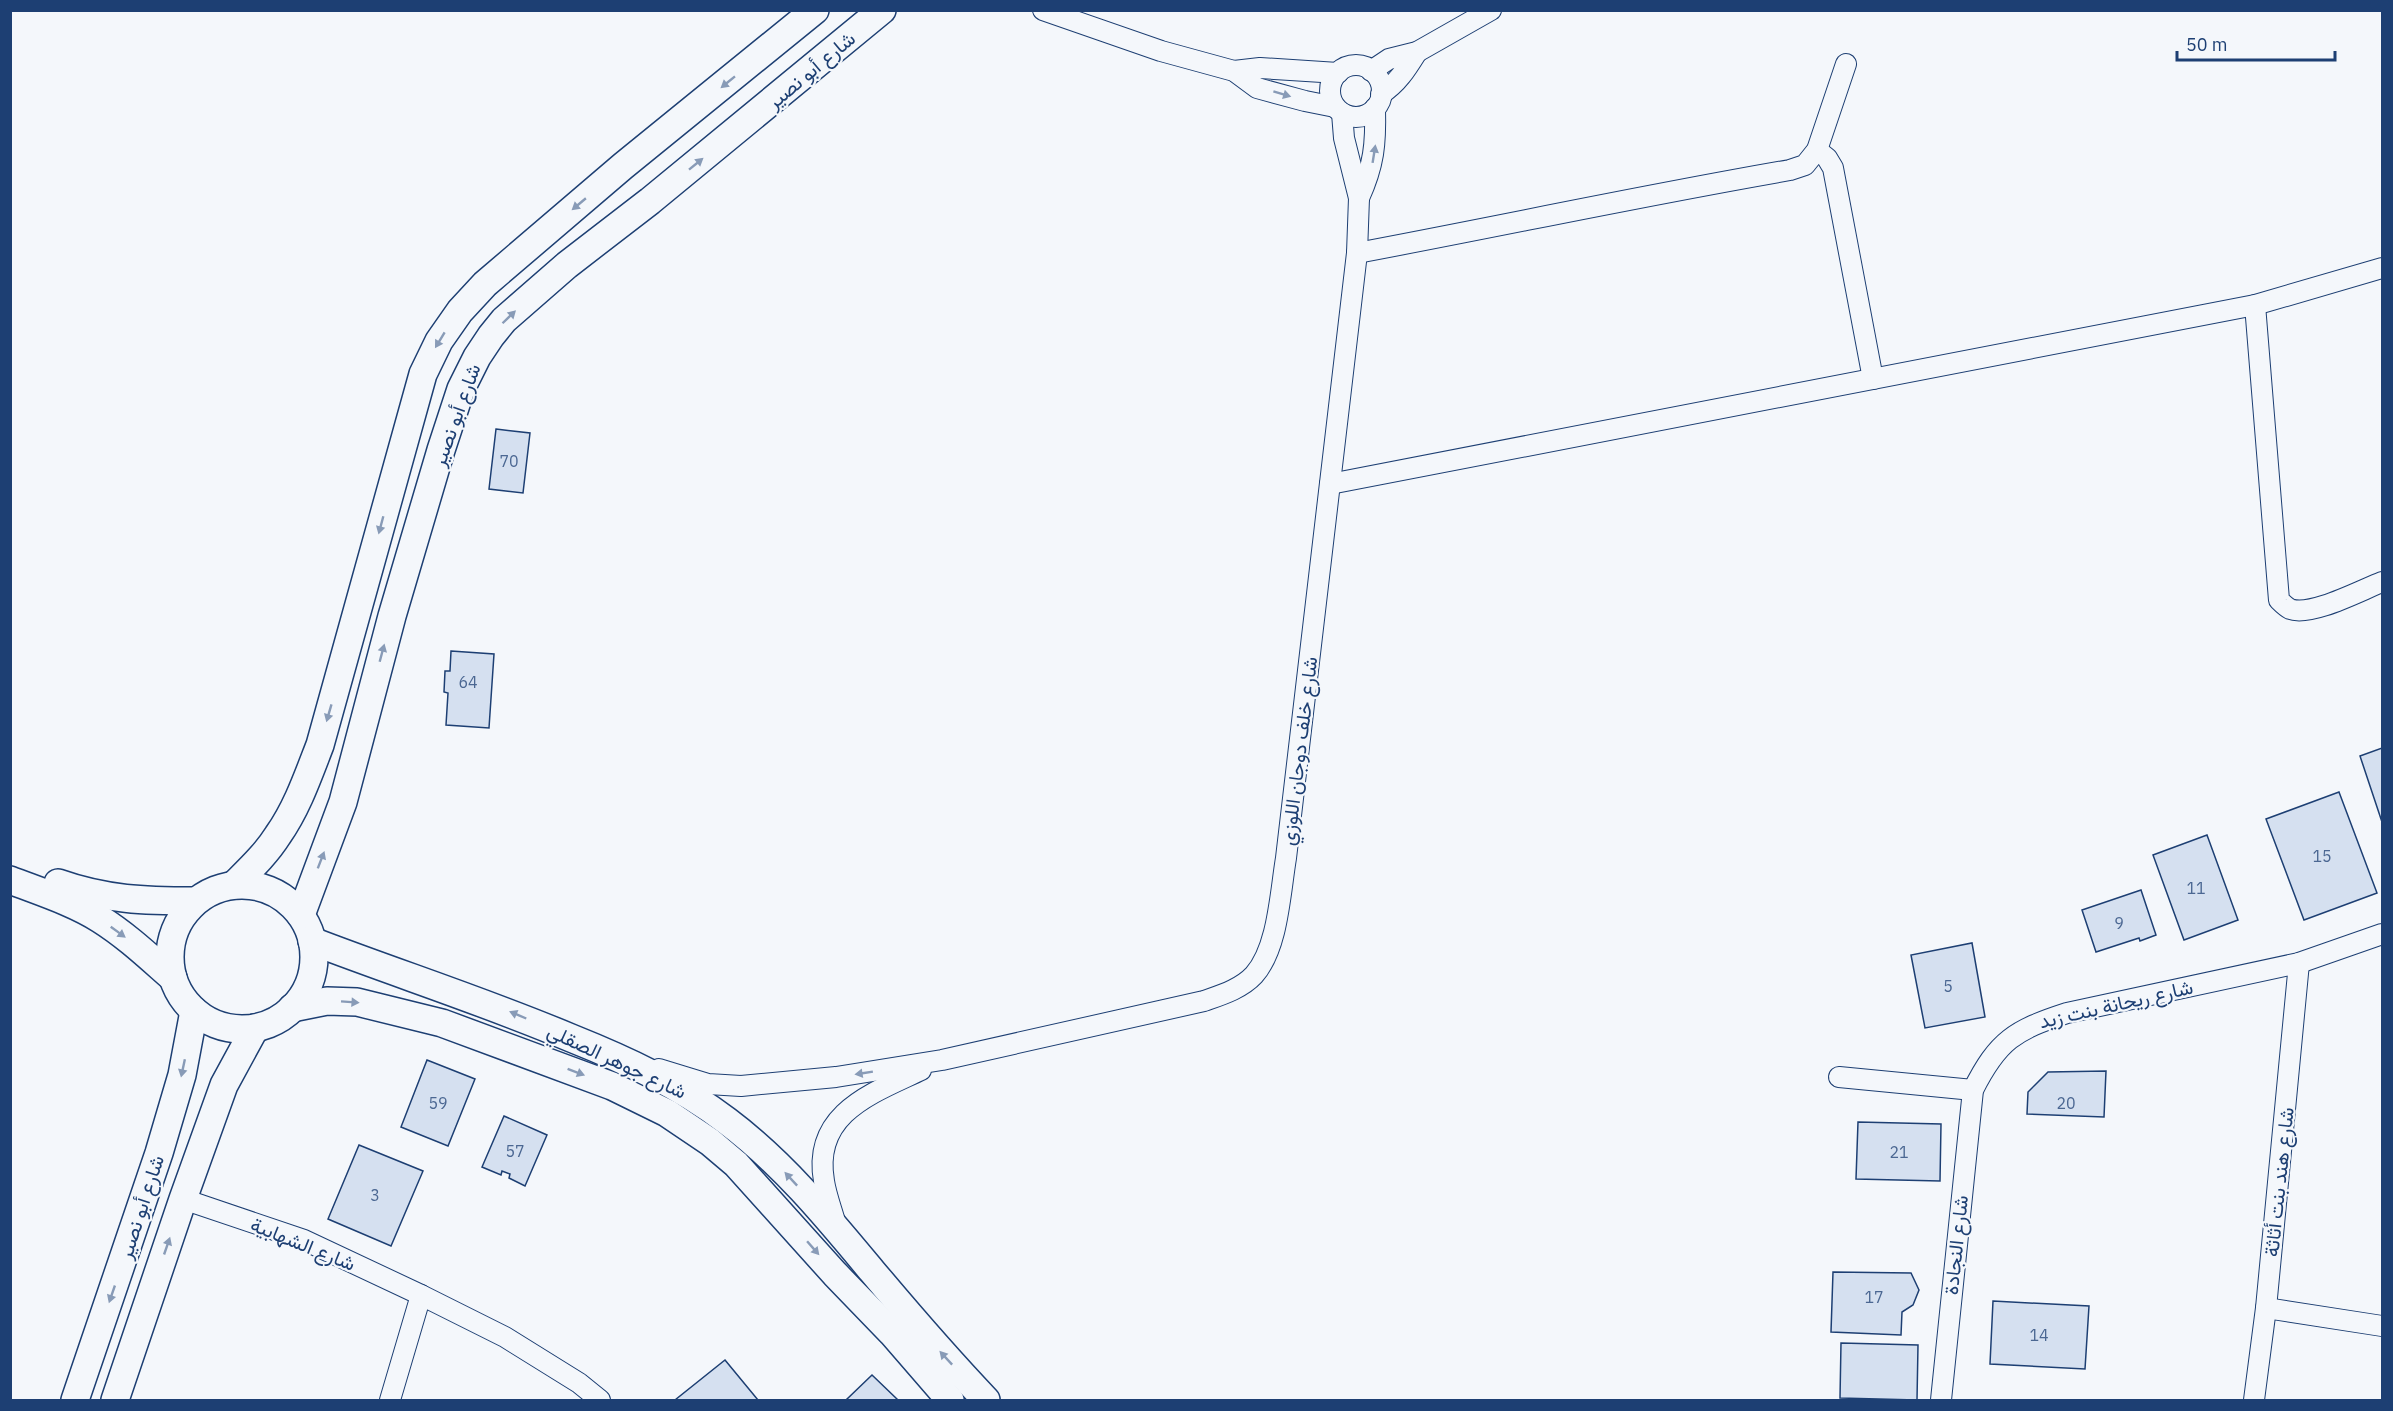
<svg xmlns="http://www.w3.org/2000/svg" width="2393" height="1411" font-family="'IBM Plex Sans',Vazirmatn,sans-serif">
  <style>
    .building { fill: #d5e0f0; stroke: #1d3f73; stroke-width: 1.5 }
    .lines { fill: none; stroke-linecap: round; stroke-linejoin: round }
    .street-casing { stroke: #1d3f73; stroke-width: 22 }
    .secondary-casing { stroke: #1d3f73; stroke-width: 30 }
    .street { stroke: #f4f7fb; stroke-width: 20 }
    .secondary { stroke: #f4f7fb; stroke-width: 27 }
    .oneway { fill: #889bb7 }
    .labels { text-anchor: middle; stroke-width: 4.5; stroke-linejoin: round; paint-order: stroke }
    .number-label { font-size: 16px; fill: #4b6792 }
    .street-label { font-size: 20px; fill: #1d3f73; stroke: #f4f7fb }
  </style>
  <rect width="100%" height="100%" fill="#f4f7fb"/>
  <!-- building -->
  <g class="building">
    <path d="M 496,429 L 530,433 L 523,493 L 489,489 Z"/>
    <path d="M 451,651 L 494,654 L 489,728 L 446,725 L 448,693 L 444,692 L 445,671 L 450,671 Z"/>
    <path d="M 2382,748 L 2382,822 L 2360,756 Z"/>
    <path d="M 2339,792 L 2377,893 L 2304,920 L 2266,819 Z"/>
    <path d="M 2207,835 L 2238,920 L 2184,940 L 2153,855 Z"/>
    <path d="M 2141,890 L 2156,935 L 2140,941 L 2139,938 L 2096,952 L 2082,910 Z"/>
    <path d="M 1972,943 L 1985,1017 L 1925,1028 L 1911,955 Z"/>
    <path d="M 427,1060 L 475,1079 L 448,1146 L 401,1127 Z"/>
    <path d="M 2106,1071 L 2104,1117 L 2027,1114 L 2028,1092 L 2048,1072 Z"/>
    <path d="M 504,1116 L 547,1135 L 525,1186 L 509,1178 L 510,1174 L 502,1171 L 501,1175 L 482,1167 Z"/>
    <path d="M 1858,1122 L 1941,1124 L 1940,1181 L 1856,1179 Z"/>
    <path d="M 359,1145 L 423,1171 L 391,1246 L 328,1219 Z"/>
    <path d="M 1833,1272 L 1911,1273 L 1919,1290 L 1913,1305 L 1902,1312 L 1901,1335 L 1831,1332 Z"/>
    <path d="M 1993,1301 L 2089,1306 L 2085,1369 L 1990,1364 Z"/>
    <path d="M 1841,1343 L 1918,1345 L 1917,1400 L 1840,1398 Z"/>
    <path d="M 725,1360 L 758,1400 L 675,1400 Z"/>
    <path d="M 872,1375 L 898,1400 L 846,1400 Z"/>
  </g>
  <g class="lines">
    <!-- street casing -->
    <g class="street-casing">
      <g id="street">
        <path d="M 1043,10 L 1161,51 L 1234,71 L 1257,88 L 1305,101 L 1335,107"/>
        <circle cx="1356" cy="91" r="26"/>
        <path d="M 1234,71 L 1260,68 L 1338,73"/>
        <path d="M 1371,71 L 1389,59 L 1417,52 L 1491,10"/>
        <path d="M 1381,94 C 1398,83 1407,68 1417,52"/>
        <path d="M 1817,150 L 1827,158 L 1833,168 L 1873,379"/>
        <path d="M 1359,198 C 1374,165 1376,144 1375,108"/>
        <path d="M 1357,253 C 1501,226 1645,195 1790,170 L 1805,165 L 1817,150 L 1846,64"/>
        <path d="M 2255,305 L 2279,600 C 2282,603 2286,607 2290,609 C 2311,617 2361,590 2382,582"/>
        <path d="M 1330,484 L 2255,305 L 2382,268"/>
        <path d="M 659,1069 L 708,1084 L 741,1086 L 836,1077 L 942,1060 L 1204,1001 C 1221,995 1241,989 1254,975 C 1278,948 1280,894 1286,858 L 1357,253 L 1359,198 L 1344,138 L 1342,113"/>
        <path d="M 1839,1077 L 1973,1090"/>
        <path d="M 183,1199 L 304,1240 L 421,1295 L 505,1337 L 579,1383 L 600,1400"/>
        <path d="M 836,1225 C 832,1210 826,1195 824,1181 C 812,1113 873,1093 921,1070"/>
        <path d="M 2266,1308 L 2382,1326"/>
        <path d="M 390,1400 L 421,1295"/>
        <path d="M 1941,1400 L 1973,1090 C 1998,1040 2015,1030 2067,1013 L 2299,963 L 2382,934"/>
        <path d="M 2254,1400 L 2266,1308 L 2299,963"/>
      </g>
    </g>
    <!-- secondary casing -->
    <g class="secondary-casing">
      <g id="secondary">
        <path d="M 10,880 C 41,892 73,902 100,919 C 127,936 149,957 173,978"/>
        <path d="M 58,883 C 106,900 145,901 195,901"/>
        <path d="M 234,885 C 250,869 266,854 278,835 C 297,808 308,776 320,745 L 423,374 L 439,341 L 460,311 L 485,284 L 623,166 L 815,10"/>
        <circle cx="242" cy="957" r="72"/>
        <path d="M 301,915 L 343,802 L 392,616 L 441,450 L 461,389 L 477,357 L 491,336 L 504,320 L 567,265 L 650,201 L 882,10"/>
        <path d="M 312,941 C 398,974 486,1002 571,1038 C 626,1060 680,1085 727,1121 C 783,1163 828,1218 872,1271 C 909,1315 946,1358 986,1400"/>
        <path d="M 292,1008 L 327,1001 L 357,1002 L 442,1023 L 612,1086 L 667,1113 L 710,1142 L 736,1164 L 835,1274 L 892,1333 L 950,1400"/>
        <path d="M 75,1400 L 159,1153 L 182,1075 L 194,1011"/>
        <path d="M 115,1400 L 183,1199 L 224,1085 L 255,1028"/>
      </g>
    </g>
    <!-- street -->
    <use href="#street" class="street"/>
    <!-- secondary -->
    <use href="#secondary" class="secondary"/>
  </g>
  <!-- one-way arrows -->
  <defs><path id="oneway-solid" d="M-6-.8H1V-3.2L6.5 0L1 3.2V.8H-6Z" transform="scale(1.5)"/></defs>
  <g class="oneway">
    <use href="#oneway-solid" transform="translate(728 82) rotate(141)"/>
    <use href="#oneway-solid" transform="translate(1282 94) rotate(17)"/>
    <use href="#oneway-solid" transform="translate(1374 154) rotate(-81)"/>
    <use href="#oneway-solid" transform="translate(696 164) rotate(-39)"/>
    <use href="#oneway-solid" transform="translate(579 204) rotate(140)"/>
    <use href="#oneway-solid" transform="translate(509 317) rotate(-44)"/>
    <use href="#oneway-solid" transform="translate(440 340) rotate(121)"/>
    <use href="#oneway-solid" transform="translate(381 525) rotate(105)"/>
    <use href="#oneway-solid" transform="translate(382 653) rotate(-75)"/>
    <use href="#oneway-solid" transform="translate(329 713) rotate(106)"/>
    <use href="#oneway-solid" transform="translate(321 860) rotate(-69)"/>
    <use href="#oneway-solid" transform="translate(118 932) rotate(36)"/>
    <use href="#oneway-solid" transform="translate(350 1002) rotate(4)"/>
    <use href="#oneway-solid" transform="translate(518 1015) rotate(-157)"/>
    <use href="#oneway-solid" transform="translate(183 1068) rotate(102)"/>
    <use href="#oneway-solid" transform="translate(576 1072) rotate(21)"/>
    <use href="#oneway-solid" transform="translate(864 1073) rotate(171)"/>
    <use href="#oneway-solid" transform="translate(791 1179) rotate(-133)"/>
    <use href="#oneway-solid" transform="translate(167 1246) rotate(-71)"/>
    <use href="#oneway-solid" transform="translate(813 1248) rotate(49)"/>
    <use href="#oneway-solid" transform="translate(112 1294) rotate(109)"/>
    <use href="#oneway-solid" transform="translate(946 1358) rotate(-133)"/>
  </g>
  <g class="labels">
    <!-- number labels -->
    <g class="number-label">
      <text x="509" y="467">70</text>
      <text x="468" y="688">64</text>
      <text x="2322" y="862">15</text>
      <text x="2196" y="894">11</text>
      <text x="2119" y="929">9</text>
      <text x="1948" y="992">5</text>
      <text x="438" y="1109">59</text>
      <text x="2066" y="1109">20</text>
      <text x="515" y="1157">57</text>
      <text x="1899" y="1158">21</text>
      <text x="375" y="1201">3</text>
      <text x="1874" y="1303">17</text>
      <text x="2039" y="1341">14</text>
    </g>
    <!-- street labels -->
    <g class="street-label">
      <text transform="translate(811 70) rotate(-40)" y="7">شارع أبو نصير</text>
      <text transform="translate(456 415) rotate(-70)" y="7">شارع أبو نصير</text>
      <text transform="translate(1299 751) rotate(-83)" y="7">شارع خلف دوجان اللوزي</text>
      <text transform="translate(2116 1004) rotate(-13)" y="7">شارع ريحانة بنت زيد</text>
      <text transform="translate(617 1061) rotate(25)" y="7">شارع جوهر الصقلي</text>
      <text transform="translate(2279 1182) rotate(-84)" y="7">شارع هند بنت أثاثة</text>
      <text transform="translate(141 1207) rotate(-72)" y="7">شارع أبو نصير</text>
      <text transform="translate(303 1244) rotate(22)" y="7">شارع الشهابية</text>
      <text transform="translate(1956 1245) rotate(-84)" y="7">شارع النجادة</text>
    </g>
  </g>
  <!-- border -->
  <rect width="2393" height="1411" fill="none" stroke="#1d3f73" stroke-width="24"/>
  <!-- scale -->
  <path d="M2177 51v9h158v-9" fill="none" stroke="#1d3f73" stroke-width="3"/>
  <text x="2186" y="51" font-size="18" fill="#1d3f73" stroke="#f4f7fb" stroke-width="4.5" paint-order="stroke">50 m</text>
</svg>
